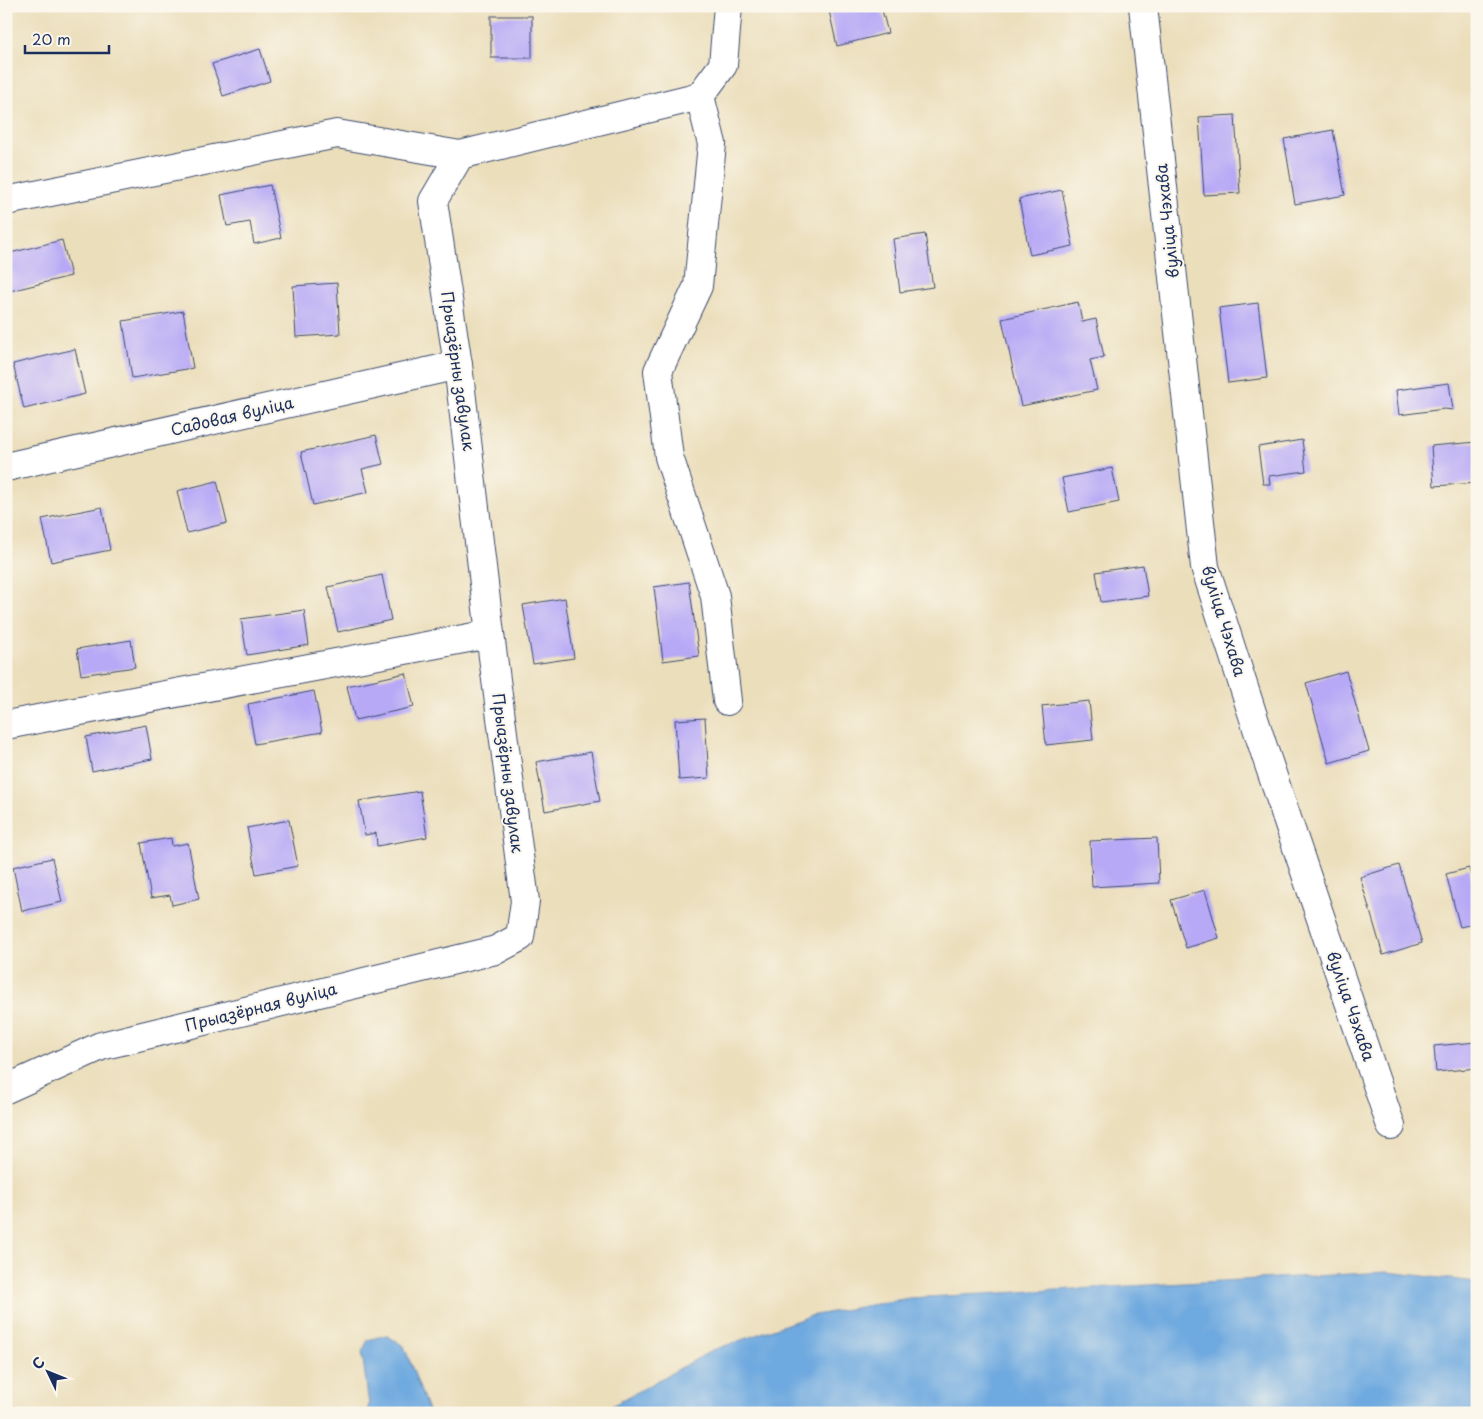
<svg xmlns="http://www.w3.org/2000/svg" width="1483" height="1419" font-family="'Playpen Sans',sans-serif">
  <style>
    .water { fill: #6ea9df; stroke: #446c9e }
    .building { fill: #b7a9f6 }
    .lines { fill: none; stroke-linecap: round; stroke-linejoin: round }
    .minor-casing { stroke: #3a496c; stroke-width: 30 }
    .minor { stroke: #fff; stroke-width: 28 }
    .labels { text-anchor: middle; stroke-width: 4; stroke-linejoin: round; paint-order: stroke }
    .street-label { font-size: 16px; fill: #1b2f5e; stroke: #fbf7ec }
  </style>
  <rect width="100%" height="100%" fill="#fbf7ec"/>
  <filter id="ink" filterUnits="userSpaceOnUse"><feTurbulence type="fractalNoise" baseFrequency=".02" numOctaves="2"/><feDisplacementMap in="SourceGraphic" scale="10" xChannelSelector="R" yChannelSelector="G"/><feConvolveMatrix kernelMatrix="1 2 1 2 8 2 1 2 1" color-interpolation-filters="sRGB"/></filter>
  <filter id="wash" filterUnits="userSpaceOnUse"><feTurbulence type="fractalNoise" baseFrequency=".0096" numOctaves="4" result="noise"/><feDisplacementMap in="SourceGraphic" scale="20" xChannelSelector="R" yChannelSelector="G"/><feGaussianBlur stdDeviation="1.12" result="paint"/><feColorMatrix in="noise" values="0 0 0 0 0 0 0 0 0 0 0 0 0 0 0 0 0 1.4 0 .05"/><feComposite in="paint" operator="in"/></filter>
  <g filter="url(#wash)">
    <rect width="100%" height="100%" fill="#ebdebb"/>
    <!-- water -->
    <g class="water">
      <path d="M 1387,1272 L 1477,1282 L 1477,1413 L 599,1413 L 713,1350 L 810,1316 L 909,1298 Z"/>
      <path d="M 386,1335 L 404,1346 L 429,1413 L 366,1413 L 369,1405 L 362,1352 L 368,1340 Z"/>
    </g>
    <g id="blocks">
      <!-- building -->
      <g class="building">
        <path d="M 828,6 L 881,6 L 888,33 L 837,46 Z"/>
        <rect x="491" y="16" width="41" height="42"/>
        <path d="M 260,49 L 270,81 L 223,96 L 212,64 Z"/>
        <path d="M 1235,115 L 1240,193 L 1204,195 L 1199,117 Z"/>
        <path d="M 1333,130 L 1345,195 L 1295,204 L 1284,139 Z"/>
        <path d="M 6,140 L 11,160 L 6,161 Z"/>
        <path d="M 270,185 L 281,238 L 254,244 L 250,222 L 227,226 L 221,195 Z"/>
        <path d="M 1062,190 L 1073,246 L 1030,255 L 1019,199 Z"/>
        <path d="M 925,234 L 933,287 L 900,292 L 893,239 Z"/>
        <path d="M 62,240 L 71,276 L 6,292 L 6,254 Z"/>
        <path d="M 337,283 L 340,334 L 296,337 L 293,286 Z"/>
        <path d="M 1078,302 L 1082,322 L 1096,319 L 1104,357 L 1090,360 L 1097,390 L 1021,406 L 1002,319 Z"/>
        <path d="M 1258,303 L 1267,378 L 1228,383 L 1219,308 Z"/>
        <path d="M 183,311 L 193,368 L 132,378 L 123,321 Z"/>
        <path d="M 75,349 L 85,394 L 24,409 L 13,364 Z"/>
        <path d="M 1449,383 L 1453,410 L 1444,409 L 1399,415 L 1396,390 Z"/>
        <path d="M 376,435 L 383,464 L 362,469 L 368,492 L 313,505 L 301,452 Z"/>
        <path d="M 1302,440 L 1306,471 L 1269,476 L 1270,484 L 1263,484 L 1258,447 Z"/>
        <path d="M 1477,442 L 1477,483 L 1434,486 L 1431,446 Z"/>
        <path d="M 1112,468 L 1119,502 L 1069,512 L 1062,478 Z"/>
        <path d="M 217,481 L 227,523 L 187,533 L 177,491 Z"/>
        <path d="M 102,507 L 110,550 L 51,562 L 42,519 Z"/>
        <path d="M 1143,565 L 1148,596 L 1101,602 L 1096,572 Z"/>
        <path d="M 382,575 L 391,620 L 338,632 L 328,587 Z"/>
        <path d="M 689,582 L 699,656 L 663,661 L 654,587 Z"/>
        <path d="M 565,598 L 574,658 L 533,664 L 523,605 Z"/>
        <path d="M 304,610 L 309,645 L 247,655 L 241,619 Z"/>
        <path d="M 131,640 L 135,667 L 81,675 L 77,649 Z"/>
        <path d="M 1346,671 L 1369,751 L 1329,763 L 1306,683 Z"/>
        <path d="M 406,673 L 414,707 L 355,720 L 347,686 Z"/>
        <path d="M 314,691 L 322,732 L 255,744 L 248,704 Z"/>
        <path d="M 1089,701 L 1093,740 L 1046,745 L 1042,706 Z"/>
        <path d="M 705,718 L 709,778 L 679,780 L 675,720 Z"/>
        <path d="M 146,725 L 152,759 L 92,771 L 86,737 Z"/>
        <path d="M 591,752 L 600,801 L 545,811 L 536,762 Z"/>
        <path d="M 420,791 L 427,837 L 377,846 L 376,833 L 365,835 L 359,801 Z"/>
        <path d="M 289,820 L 298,866 L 256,874 L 247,828 Z"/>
        <path d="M 171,838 L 172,846 L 188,843 L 199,899 L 172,905 L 170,895 L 151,898 L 141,843 Z"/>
        <path d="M 1157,838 L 1159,883 L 1092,887 L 1090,841 Z"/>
        <path d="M 52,858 L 62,902 L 22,911 L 13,867 Z"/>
        <path d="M 1399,865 L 1422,943 L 1383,955 L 1360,877 Z"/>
        <path d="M 1469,868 L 1477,898 L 1477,923 L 1460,927 L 1446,874 Z"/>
        <path d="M 1205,890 L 1219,938 L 1186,948 L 1171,900 Z"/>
        <path d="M 1477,1042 L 1477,1068 L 1436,1072 L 1434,1046 Z"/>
      </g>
    </g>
  </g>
  <g filter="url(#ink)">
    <use href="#blocks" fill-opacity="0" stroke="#3a496c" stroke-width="1"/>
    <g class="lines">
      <!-- minor casing -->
      <g class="minor-casing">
        <g id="minor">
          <path d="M 1143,6 L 1205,567 L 1266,756 L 1391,1126"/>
          <path d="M 700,96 L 712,144 L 698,286 L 658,371 L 669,457 L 715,596 L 727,701"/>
          <path d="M 6,201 L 337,134 L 460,155"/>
          <path d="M 6,467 L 458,365"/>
          <path d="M 6,725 L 490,634"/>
          <path d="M 6,1089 L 101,1046 L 496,950 L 520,937 L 525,901 L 490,634 L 458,365 L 433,201 L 460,155 L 700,96 L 723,65 L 728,6"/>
        </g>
      </g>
      <!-- minor -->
      <use href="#minor" class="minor"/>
    </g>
  </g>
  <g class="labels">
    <!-- street labels -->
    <g class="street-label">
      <text transform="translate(1167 221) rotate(-96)" y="6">вуліца Чэхава</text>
      <text transform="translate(458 371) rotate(82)" y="6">Прыазёрны завулак</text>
      <text transform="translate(232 416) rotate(-13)" y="6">Садовая вуліца</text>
      <text transform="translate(1224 621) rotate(73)" y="6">вуліца Чэхава</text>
      <text transform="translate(508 773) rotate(83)" y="6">Прыазёрны завулак</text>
      <text transform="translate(1351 1006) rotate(71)" y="6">вуліца Чэхава</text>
      <text transform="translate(261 1007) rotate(-14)" y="6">Прыазёрная вуліца</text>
    </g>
  </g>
  <!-- margin -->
  <rect width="1483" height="1419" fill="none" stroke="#fbf7ec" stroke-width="25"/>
  <!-- north arrow -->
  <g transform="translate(48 1372) rotate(313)" stroke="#fbf7ec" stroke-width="4" paint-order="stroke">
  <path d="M0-4L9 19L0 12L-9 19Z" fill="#1b2f5e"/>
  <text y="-8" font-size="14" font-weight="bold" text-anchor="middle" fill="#1b2f5e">С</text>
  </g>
  <!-- scale -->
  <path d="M25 45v8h84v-8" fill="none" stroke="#1b2f5e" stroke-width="2.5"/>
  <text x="32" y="45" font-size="15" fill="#1b2f5e" stroke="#fbf7ec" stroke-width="4" paint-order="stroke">20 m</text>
</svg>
